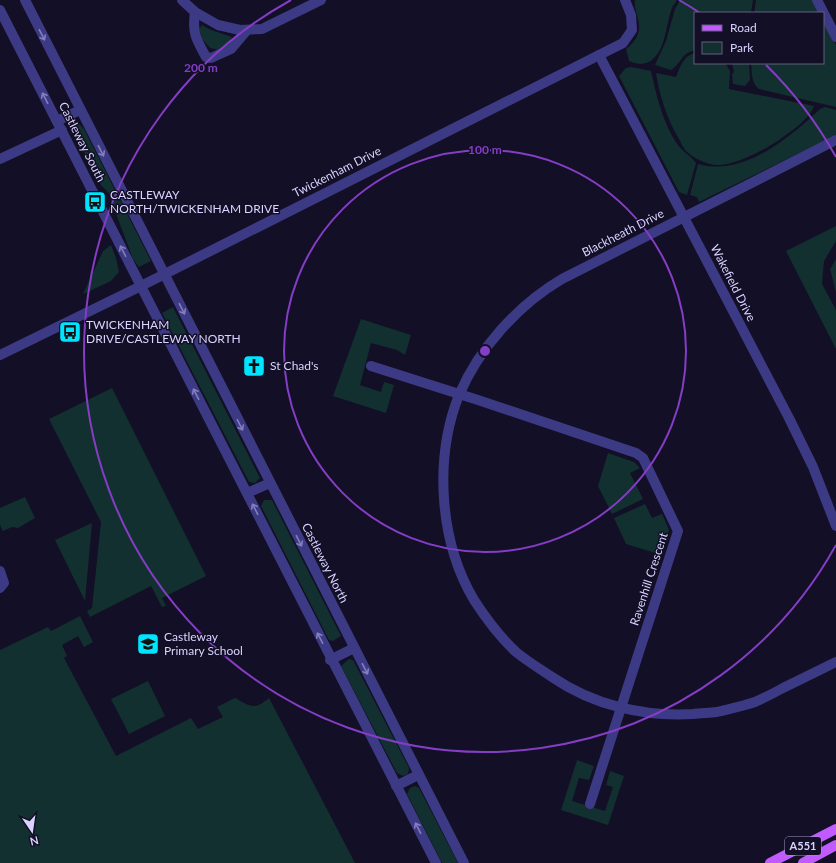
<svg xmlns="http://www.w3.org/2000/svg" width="836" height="863" font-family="Lato,sans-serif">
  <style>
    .green { fill: #12302f }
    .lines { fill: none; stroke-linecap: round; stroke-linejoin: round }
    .minor { stroke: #3d3a85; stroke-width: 10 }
    .major { stroke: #c25bff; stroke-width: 10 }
    .oneway { stroke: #837fbc }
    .ring { fill: none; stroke: #843dc5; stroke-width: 2 }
    .labels { text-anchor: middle; stroke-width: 3; stroke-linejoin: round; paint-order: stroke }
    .shield { fill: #130f26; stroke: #9e99be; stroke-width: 1 }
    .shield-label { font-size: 11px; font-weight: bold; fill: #d9d4ff }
    .street-label { font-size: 12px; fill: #d9d4ff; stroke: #130f26 }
    .poi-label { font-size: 12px; fill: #d9d4ff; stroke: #130f26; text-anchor: start }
    .centre { fill: #843dc5; stroke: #130f26; stroke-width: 2 }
    .ring-label { font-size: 12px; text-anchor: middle; font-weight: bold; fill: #843dc5; stroke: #130f26; stroke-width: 3; stroke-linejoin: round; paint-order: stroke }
  </style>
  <rect width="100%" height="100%" fill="#130f26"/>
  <!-- green -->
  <g class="green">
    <path d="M 635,0 L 677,0 C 676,2 673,5 672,8 C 665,25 666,62 641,64 C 637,64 632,62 629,61 L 626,49 C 638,40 642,30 637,15 C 636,10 634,6 635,0 Z"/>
    <path d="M 680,0 L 753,0 L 751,13 L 695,13 L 695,50 C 680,54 682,63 671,70 L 655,65 L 666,41 L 675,9 Z"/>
    <path d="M 756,0 L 813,0 L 820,13 L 754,13 Z"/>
    <path d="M 823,19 L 836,45 L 836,107 L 759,89 C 751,83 752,72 751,63 L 823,63 Z"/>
    <path d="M 202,25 L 211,30 L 232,37 L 227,47 L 219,50 L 210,48 L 202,39 L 199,29 Z"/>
    <path d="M 695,53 L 695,63 L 725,63 L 730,71 L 729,89 L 814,106 C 810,119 790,132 779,140 C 766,149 734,166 718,165 C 706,165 693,158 685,150 C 683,147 681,143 679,139 C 667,119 660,97 656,73 L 676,77 C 680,67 683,56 695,53 Z"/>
    <path d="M 732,63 L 749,63 L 750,80 L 745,86 L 733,84 L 732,74 L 734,72 Z"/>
    <path d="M 631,67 L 651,71 C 656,95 664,126 678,145 C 683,152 691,156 696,163 L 687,195 L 679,192 L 619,76 L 626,68 Z"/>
    <path d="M 825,107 L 836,110 L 836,135 L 699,202 L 697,197 L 690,195 L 698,164 C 744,177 789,138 820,109 Z"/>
    <path d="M 79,124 L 84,129 L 151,261 L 139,267 L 133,259 L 108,192 L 101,185 L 72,129 L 75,125 Z"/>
    <path d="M 836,226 L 836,241 L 824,261 L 822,284 L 836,310 L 836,349 L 786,251 Z"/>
    <path d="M 111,245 L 116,258 L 119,272 L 111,281 L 83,294 L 103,251 Z"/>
    <path d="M 836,259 L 836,292 L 830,269 Z"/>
    <path d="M 173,307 L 260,478 L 255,483 L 249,482 L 162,313 Z"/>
    <path d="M 361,319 L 411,335 L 405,355 L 397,350 L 371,343 L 360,385 L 381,392 L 384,382 L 394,385 L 386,413 L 333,396 Z"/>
    <path d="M 112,388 L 206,576 L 162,598 L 166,606 L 162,607 L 151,586 L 90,617 L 87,611 L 92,608 L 101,522 L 49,419 Z"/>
    <path d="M 608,453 L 634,462 L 640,468 L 630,473 L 643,499 L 612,514 L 598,486 Z"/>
    <path d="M 25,497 L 35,518 L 18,528 L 12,527 L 3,531 L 0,525 L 0,508 Z"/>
    <path d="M 264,500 L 272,500 L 341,636 L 333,641 L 329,640 L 261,506 Z"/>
    <path d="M 645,504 L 652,518 L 662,514 L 669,530 L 662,555 L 626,544 L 614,518 Z"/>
    <path d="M 92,523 L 85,601 L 55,540 Z"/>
    <path d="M 80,616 L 93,642 L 84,647 L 78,636 L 62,645 L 67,656 L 64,658 L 116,756 L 191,718 L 198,729 L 223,717 L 217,707 L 235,698 C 250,706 254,711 269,698 L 355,863 L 0,863 L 0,650 L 48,627 L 51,631 Z"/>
    <path d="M 349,659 L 353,660 L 409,768 L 408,774 L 403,776 L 397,773 L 341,666 Z"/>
    <path d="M 148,681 L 165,716 L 129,734 L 111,699 Z"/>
    <path d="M 577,760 L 594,766 L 589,780 L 579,778 L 572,801 L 605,811 L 613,787 L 606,785 L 610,771 L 624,776 L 608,825 L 561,810 Z"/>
    <path d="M 415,786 L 419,788 L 458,863 L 442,863 L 407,794 L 410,788 Z"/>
  </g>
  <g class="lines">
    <!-- minor -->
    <g class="minor">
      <path d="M 25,0 L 464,863"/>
      <path d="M 182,0 L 195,12 L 218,25 L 240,30 L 262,29 L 321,0"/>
      <path d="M 817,0 L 836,37"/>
      <path d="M 0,10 C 146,294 289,580 436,863"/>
      <path d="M 195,12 C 192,33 196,39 206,57 L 211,58 L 231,49 L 247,30"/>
      <path d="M 599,55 L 789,418 L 813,467 L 836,526"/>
      <path d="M 57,121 L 80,110"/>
      <path d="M 836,140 L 562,279 C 518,305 479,348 459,395 C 434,458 439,541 474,600 C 485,617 501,638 516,652 C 527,661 540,669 552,677 C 593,705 643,717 693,714 C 701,713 709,713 717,712 C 729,709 743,706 755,702 C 764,698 774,693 783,688 C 801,679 818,671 836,662"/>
      <path d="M 0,159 L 62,130"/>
      <path d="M 0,355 L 141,286 L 623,43 L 632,30 L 631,15 L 625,0"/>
      <path d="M 371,366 L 478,400 L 636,453 L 643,458 L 678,531 L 590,804"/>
      <path d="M 247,493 L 270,483"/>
      <path d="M 0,571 L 4,583 L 0,588"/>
      <path d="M 330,660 L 354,648"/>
      <path d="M 396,786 L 418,775"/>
    </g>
    <!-- major -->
    <g class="major">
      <path d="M 770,863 L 836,829"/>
      <path d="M 803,863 L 836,845"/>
    </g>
  </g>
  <!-- one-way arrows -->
  <defs><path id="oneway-shaft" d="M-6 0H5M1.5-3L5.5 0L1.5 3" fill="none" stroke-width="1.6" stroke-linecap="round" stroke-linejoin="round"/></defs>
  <g class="oneway">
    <use href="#oneway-shaft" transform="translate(42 35) rotate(63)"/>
    <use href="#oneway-shaft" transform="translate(45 98) rotate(-117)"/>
    <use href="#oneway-shaft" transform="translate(101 151) rotate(63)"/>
    <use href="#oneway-shaft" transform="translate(123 251) rotate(-117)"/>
    <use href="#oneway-shaft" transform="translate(182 309) rotate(63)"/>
    <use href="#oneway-shaft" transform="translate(196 394) rotate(-117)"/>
    <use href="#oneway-shaft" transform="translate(240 425) rotate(63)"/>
    <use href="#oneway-shaft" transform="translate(255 509) rotate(-117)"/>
    <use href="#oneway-shaft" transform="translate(299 541) rotate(63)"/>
    <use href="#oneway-shaft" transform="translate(320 638) rotate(-117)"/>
    <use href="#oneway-shaft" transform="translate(365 669) rotate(63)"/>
    <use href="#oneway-shaft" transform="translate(418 828) rotate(-117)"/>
  </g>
  <!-- distance rings -->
  <g class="ring">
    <circle cx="485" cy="351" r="201"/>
    <path d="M836 545A401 401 0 1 1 291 0M679 0A401 401 0 0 1 700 13M766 65A401 401 0 0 1 836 157"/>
  </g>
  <!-- icons -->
  <defs>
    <g id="bus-square" transform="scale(1.15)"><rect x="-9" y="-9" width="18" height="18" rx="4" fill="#00e5ff" stroke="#130f26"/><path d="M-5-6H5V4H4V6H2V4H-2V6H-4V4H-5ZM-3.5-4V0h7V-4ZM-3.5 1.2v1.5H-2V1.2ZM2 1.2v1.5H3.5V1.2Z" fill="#111"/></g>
    <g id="church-square" transform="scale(1.15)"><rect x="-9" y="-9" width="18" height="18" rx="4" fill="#00e5ff" stroke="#130f26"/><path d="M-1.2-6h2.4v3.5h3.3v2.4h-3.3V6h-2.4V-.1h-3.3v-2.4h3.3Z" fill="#111"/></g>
    <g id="school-square" transform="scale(1.15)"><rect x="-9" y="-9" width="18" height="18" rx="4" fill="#00e5ff" stroke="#130f26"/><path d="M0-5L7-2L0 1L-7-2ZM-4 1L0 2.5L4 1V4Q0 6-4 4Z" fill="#111"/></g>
  </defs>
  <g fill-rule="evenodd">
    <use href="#bus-square" x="95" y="202"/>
    <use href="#bus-square" x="70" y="332"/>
    <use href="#church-square" x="254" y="366"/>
    <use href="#school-square" x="148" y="644"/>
  </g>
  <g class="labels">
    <!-- shield labels -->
    <rect class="shield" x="785" y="837" width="36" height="18" rx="3"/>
    <g class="shield-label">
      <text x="803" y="850">A551</text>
    </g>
    <!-- street labels -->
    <g class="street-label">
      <text transform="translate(82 142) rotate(63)" y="4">Castleway South</text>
      <text transform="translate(337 172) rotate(-27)" y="4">Twickenham Drive</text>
      <text transform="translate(623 233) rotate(-27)" y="4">Blackheath Drive</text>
      <text transform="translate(733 283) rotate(63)" y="4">Wakefield Drive</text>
      <text transform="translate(325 563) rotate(63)" y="4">Castleway North</text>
      <text transform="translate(649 579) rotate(-72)" y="4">Ravenhill Crescent</text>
    </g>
    <!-- poi labels -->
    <g class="poi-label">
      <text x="110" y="199">CASTLEWAY<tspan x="110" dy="14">NORTH/TWICKENHAM DRIVE</tspan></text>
      <text x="86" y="329">TWICKENHAM<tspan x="86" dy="14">DRIVE/CASTLEWAY NORTH</tspan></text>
      <text x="270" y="370">St Chad's</text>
      <text x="164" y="641">Castleway<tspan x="164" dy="14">Primary School</tspan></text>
    </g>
  </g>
  <circle cx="485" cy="351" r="6" class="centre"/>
  <g class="ring-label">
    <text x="201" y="72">200 m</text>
    <text x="485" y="154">100 m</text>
  </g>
  <!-- legend -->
  <rect x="694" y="12" width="130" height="52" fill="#130f26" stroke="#625e7d"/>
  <rect x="702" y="25" width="20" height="6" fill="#c25bff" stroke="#625e7d"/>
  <text x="730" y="32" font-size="12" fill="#d9d4ff">Road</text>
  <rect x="702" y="42" width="20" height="12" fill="#12302f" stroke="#625e7d"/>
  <text x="730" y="52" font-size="12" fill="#d9d4ff">Park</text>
  <!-- north arrow -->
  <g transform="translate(32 831) rotate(167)" stroke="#130f26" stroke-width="3" paint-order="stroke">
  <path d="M0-3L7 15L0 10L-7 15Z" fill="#d9d4ff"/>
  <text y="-6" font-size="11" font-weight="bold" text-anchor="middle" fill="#d9d4ff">N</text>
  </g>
</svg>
